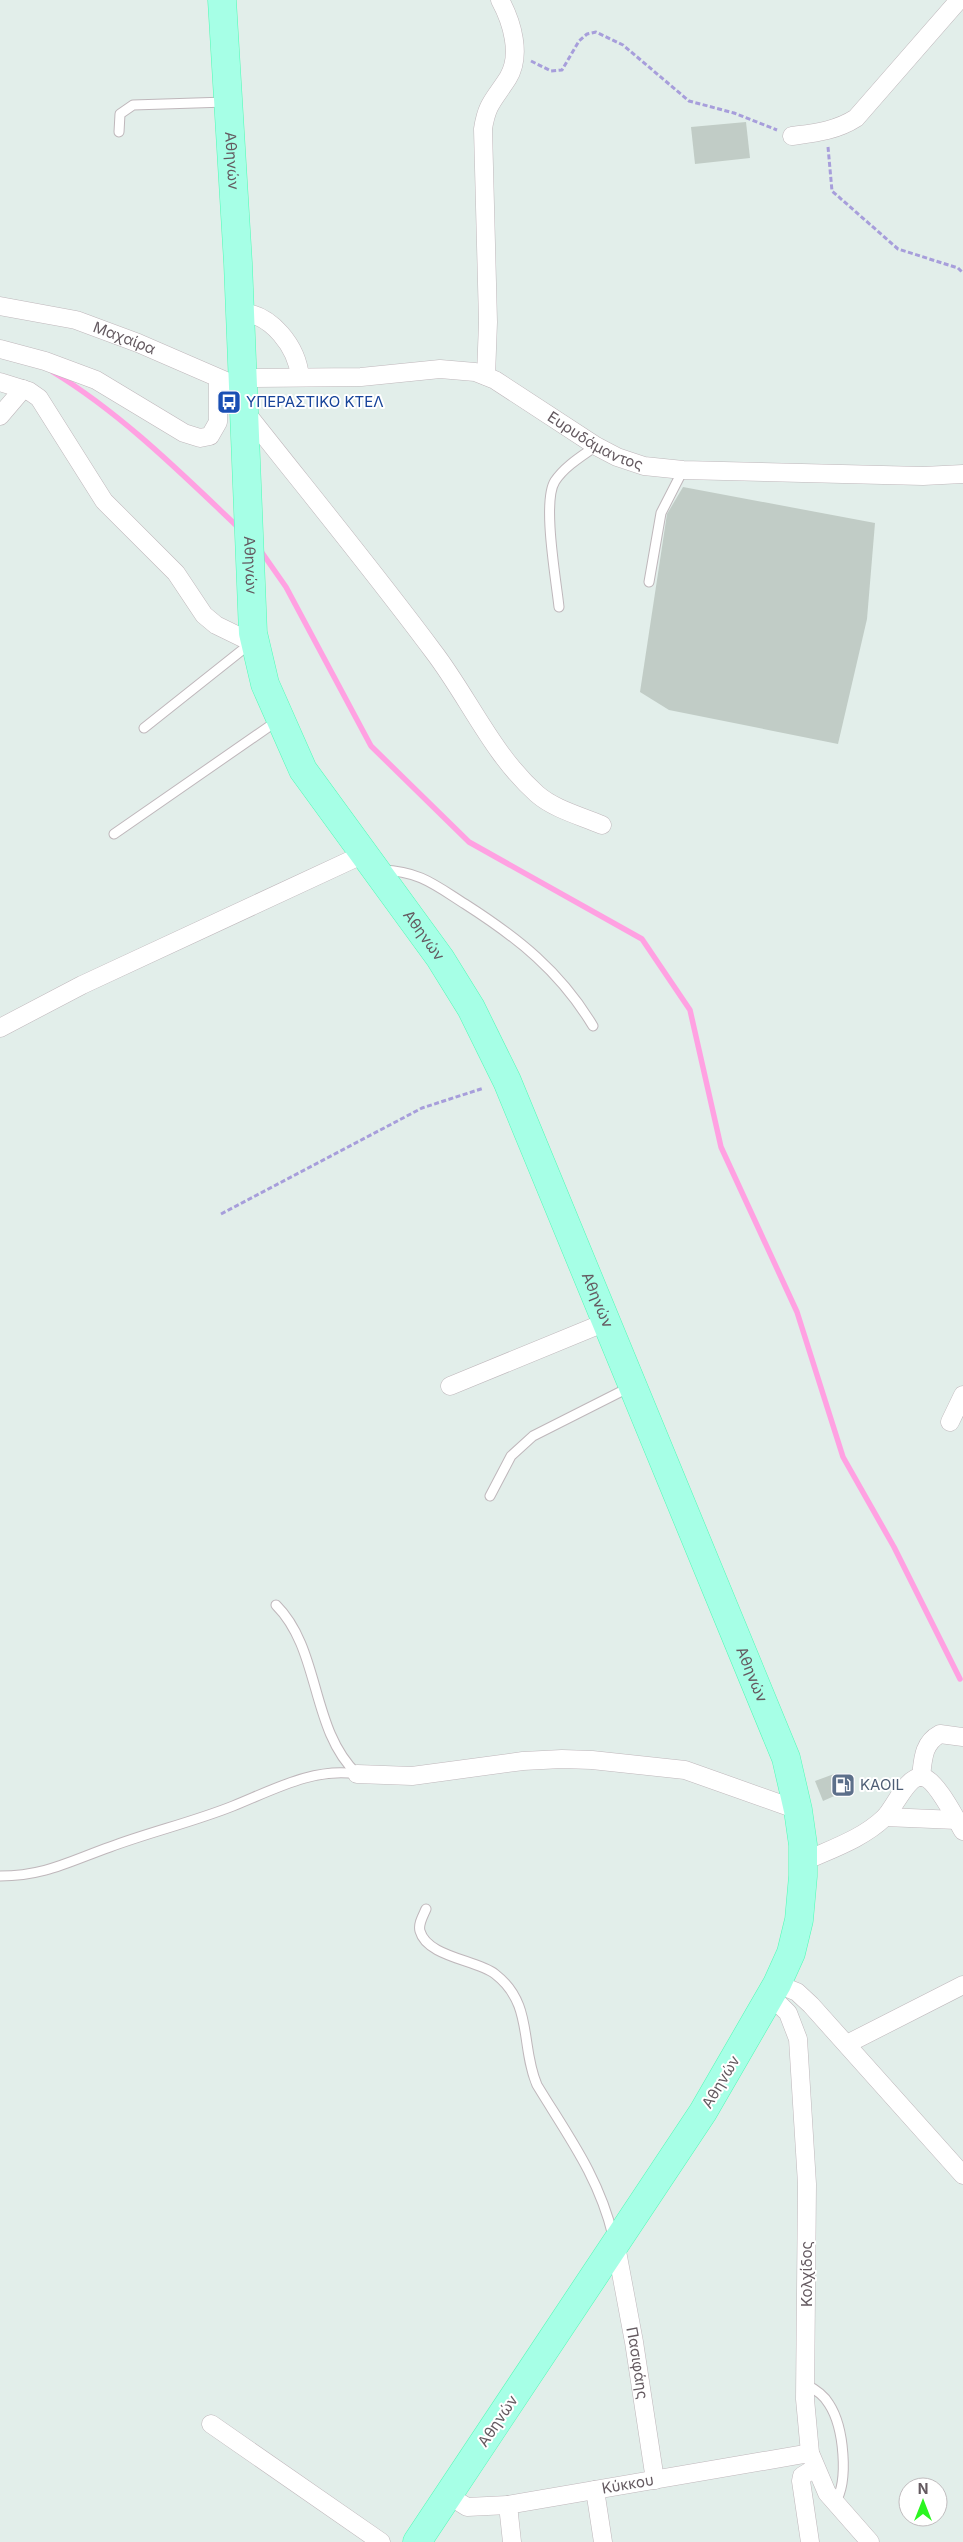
<svg xmlns="http://www.w3.org/2000/svg" width="963" height="2542" font-family="Inter,sans-serif">
  <style>
    .lines { fill: none; stroke-linecap: round; stroke-linejoin: round }
    .stream { stroke: #ffa1e2; stroke-width: 5.5 }
    .building { fill: #c1ccc6 }
    .lane-casing { stroke: #bfb7bb; stroke-width: 11 }
    .street-casing { stroke: #bfb7bb; stroke-width: 19 }
    .primary-casing { stroke: #4efbb5; stroke-width: 29 }
    .path { stroke: #a79edb; stroke-width: 3; stroke-dasharray: 5 2.5; stroke-linecap: butt }
    .lane { stroke: #fff; stroke-width: 9 }
    .street { stroke: #fff; stroke-width: 18 }
    .primary { stroke: #a6ffe6; stroke-width: 28 }
    .labels { text-anchor: middle; stroke-width: 4; stroke-linejoin: round; paint-order: stroke }
    .street-label { font-size: 15px; fill: #645a60; stroke: #fff }
    .transit-label { font-size: 15px; fill: #164399; stroke: #fff; text-anchor: start }
    .service-label { font-size: 15px; fill: #4e5e75; stroke: #fff; text-anchor: start }
  </style>
  <rect width="100%" height="100%" fill="#e2eeea"/>
  <g class="lines">
    <!-- stream -->
    <g class="stream">
      <path d="M 53,372 C 122,414 181,473 239,528"/>
      <path d="M 258,547 L 286,587 L 371,746 L 469,842 L 642,939 L 690,1010 L 721,1147 L 797,1312 L 843,1457 L 894,1547 L 960,1679"/>
    </g>
  </g>
  <!-- building -->
  <g class="building">
    <path d="M 746,122 L 750,158 L 695,164 L 691,127 Z"/>
    <path d="M 683,487 L 875,523 L 867,619 L 838,744 L 669,710 L 640,692 L 667,514 Z"/>
    <path d="M 834,1774 L 841,1793 L 823,1801 L 815,1781 Z"/>
  </g>
  <g class="lines">
    <!-- lane casing -->
    <g class="lane-casing">
      <g id="lane">
        <path d="M 119,132 L 120,114 L 133,105 L 226,102"/>
        <path d="M 649,582 L 661,513 L 683,470"/>
        <path d="M 559,607 C 556,579 542,501 555,481 C 565,466 582,456 596,446"/>
        <path d="M 144,728 L 251,643"/>
        <path d="M 114,834 L 277,721"/>
        <path d="M 382,870 C 419,871 435,885 465,904 C 518,938 560,971 593,1026"/>
        <path d="M 490,1496 L 511,1456 L 533,1436 L 630,1387"/>
        <path d="M 276,1605 C 321,1650 310,1729 357,1774"/>
        <path d="M 0,1876 C 45,1876 70,1861 110,1847 C 150,1832 193,1822 233,1806 C 273,1790 314,1767 357,1774"/>
        <path d="M 426,1909 C 423,1916 418,1924 420,1931 C 427,1957 477,1960 495,1974 C 534,2004 520,2046 537,2085 C 568,2136 599,2177 613,2236"/>
        <path d="M 805,2384 C 815,2389 824,2395 829,2404 C 844,2427 849,2481 835,2503"/>
      </g>
    </g>
    <!-- street casing -->
    <g class="street-casing">
      <g id="street">
        <path d="M 792,136 C 814,133 836,131 856,118 L 959,0"/>
        <path id="s1" d="M 0,306 L 76,320 L 138,343 L 228,382"/>
        <path d="M 240,312 C 272,314 297,347 300,377"/>
        <path d="M 0,349 L 45,361 L 96,380 L 184,433 L 200,438 L 210,436 L 218,422 L 218,379"/>
        <path d="M 486,376 L 488,322 L 483,129 C 487,103 494,100 508,78 C 522,55 512,22 500,0"/>
        <path id="s2" d="M 243,378 L 361,377 L 440,369 L 475,372 L 495,380 L 596,446 L 617,457 L 644,466 L 683,470 L 923,476 L 963,474"/>
        <path d="M 0,382 L 29,391 L 39,398 L 104,501 L 176,573 L 204,615 L 216,625 L 255,644"/>
        <path d="M 244,410 C 307,490 372,569 433,651 C 469,698 492,754 537,794 C 554,809 581,816 602,825"/>
        <path d="M 0,416 L 23,389"/>
        <path d="M 0,1028 L 82,985 L 364,854"/>
        <path d="M 450,1386 L 606,1322"/>
        <path d="M 950,1422 L 963,1395"/>
        <path d="M 357,1774 L 412,1776 L 523,1761 L 562,1759 L 592,1760 L 685,1770 L 798,1810"/>
        <path d="M 921,1777 C 923,1759 923,1743 940,1734 L 963,1737"/>
        <path d="M 885,1817 L 957,1820"/>
        <path d="M 803,1862 C 831,1849 862,1839 884,1818 C 894,1809 907,1775 922,1777 C 935,1778 956,1819 963,1831"/>
        <path d="M 777,1984 L 797,1992 L 811,2005 L 963,2175"/>
        <path d="M 771,1996 L 788,2013 L 798,2039 L 807,2184 L 805,2399 L 810,2453 L 827,2493 L 870,2542"/>
        <path d="M 847,2044 L 963,1985"/>
        <path id="s3" d="M 616,2246 L 634,2342 L 655,2480"/>
        <path d="M 211,2424 L 381,2542"/>
        <path d="M 595,2490 L 603,2542"/>
        <path id="s4" d="M 448,2495 L 467,2507 L 508,2505 L 810,2453"/>
        <path d="M 508,2505 L 512,2542"/>
        <path d="M 810,2542 L 801,2481 L 802,2476 L 815,2468"/>
      </g>
    </g>
    <!-- primary casing -->
    <g class="primary-casing">
      <g id="primary">
        <path id="s5" d="M 222,0 L 238,263 L 253,633 L 265,684 L 303,770 L 440,958 L 471,1008 L 507,1081 L 786,1758 L 798,1810 L 803,1845 L 803,1876 L 799,1920 L 791,1953 L 777,1984 L 703,2112 L 417,2542"/>
      </g>
    </g>
    <!-- path -->
    <g class="path">
      <path d="M 531,61 L 551,71 L 562,70 L 579,41 L 587,34 L 596,32 L 623,45 L 689,101 L 734,113 L 777,130"/>
      <path d="M 828,147 L 832,191 L 898,249 L 958,268 L 963,273"/>
      <path d="M 221,1214 L 422,1108 L 484,1088"/>
    </g>
    <!-- lane -->
    <use href="#lane" class="lane"/>
    <!-- street -->
    <use href="#street" class="street"/>
    <!-- primary -->
    <use href="#primary" class="primary"/>
  </g>
  <!-- icons -->
  <defs>
    <g id="bus-square" transform="scale(1.25)"><rect x="-9" y="-9" width="18" height="18" rx="4" fill="#1a4fb4" stroke="#fff"/><path d="M-5-6H5V4H4V6H2V4H-2V6H-4V4H-5ZM-3.5-4V0h7V-4ZM-3.5 1.2v1.5H-2V1.2ZM2 1.2v1.5H3.5V1.2Z" fill="#fff"/></g>
    <g id="fuel-square" transform="scale(1.25)"><rect x="-9" y="-9" width="18" height="18" rx="4" fill="#5c6f8a" stroke="#fff"/><path d="M-5.5-6h7V0h2V4h1.3V-2.5L3-4.5l.8-.8L6-3V5H2.5V1h-1V6h-7ZM-4.2-4.7v3.2H.2V-4.7Z" fill="#fff"/></g>
  </defs>
  <g fill-rule="evenodd">
    <use href="#bus-square" x="229" y="402"/>
    <use href="#fuel-square" x="843" y="1785"/>
  </g>
  <g class="labels">
    <!-- street labels -->
    <g class="street-label">
      <text dy="5" stroke="none"><textPath href="#s5" startOffset="161">Αθηνών</textPath></text>
      <text dy="5" stroke="none"><textPath href="#s1" startOffset="129">Μαχαίρα</textPath></text>
      <text dy="5" stroke="none"><textPath href="#s2" startOffset="372">Ευρυδάμαντος</textPath></text>
      <text dy="5" stroke="none"><textPath href="#s5" startOffset="566">Αθηνών</textPath></text>
      <text dy="5" stroke="none"><textPath href="#s5" startOffset="985">Αθηνών</textPath></text>
      <text dy="5" stroke="none"><textPath href="#s5" startOffset="1390">Αθηνών</textPath></text>
      <text dy="5" stroke="none"><textPath href="#s5" startOffset="1795">Αθηνών</textPath></text>
      <text transform="translate(721 2082) rotate(-59)" y="5">Αθηνών</text>
      <text transform="translate(807 2274) rotate(-90)" y="5">Κολχίδος</text>
      <text dy="5" stroke="none"><textPath href="#s3" startOffset="119">Πασιφάης</textPath></text>
      <text transform="translate(498 2421) rotate(-56)" y="5">Αθηνών</text>
      <text dy="5" stroke="none"><textPath href="#s4" startOffset="185">Κύκκου</textPath></text>
    </g>
    <!-- transit labels -->
    <g class="transit-label">
      <text x="246" y="407">ΥΠΕΡΑΣΤΙΚΟ ΚΤΕΛ</text>
    </g>
    <!-- service labels -->
    <g class="service-label">
      <text x="860" y="1790">KAOIL</text>
    </g>
  </g>
  <!-- north arrow -->
  <g transform="translate(923 2502)"><circle r="24" fill="#ffffff" stroke="#c1bdbf"/>
  <path d="M0-4L9 19L0 12L-9 19Z" fill="#2bf521"/>
  <text y="-8" font-size="14" font-weight="bold" text-anchor="middle" fill="#645a60">N</text>
  </g>
</svg>
